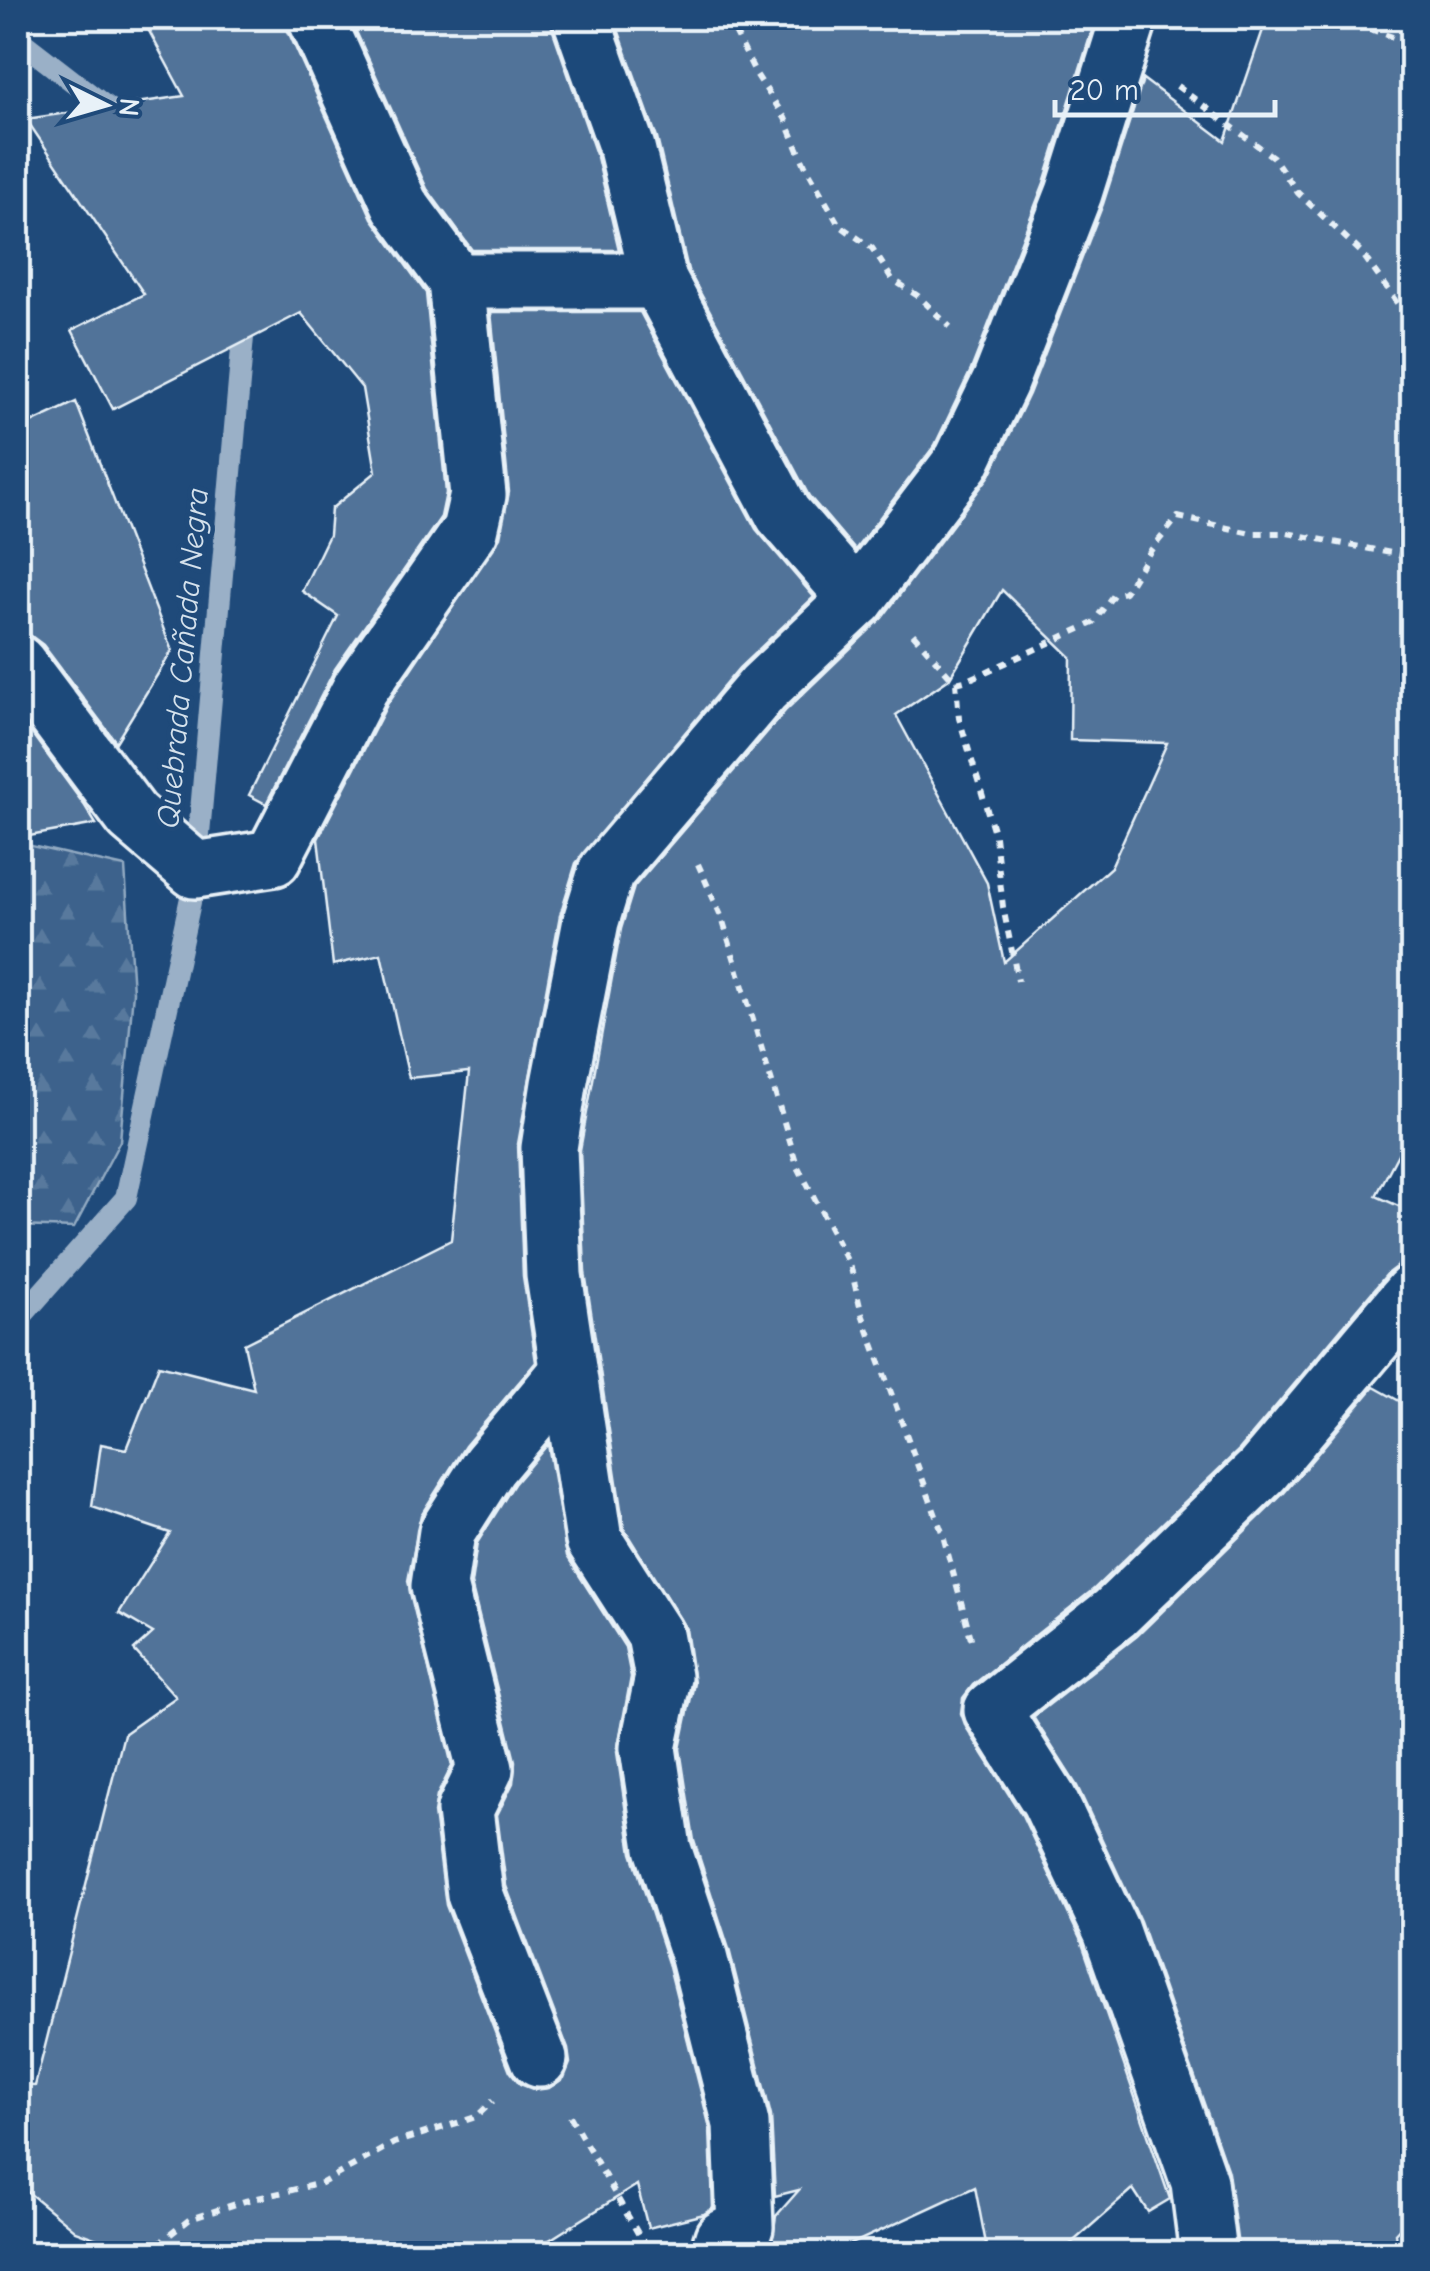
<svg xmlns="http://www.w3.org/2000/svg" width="1430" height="2271" font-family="'Comic Neue',sans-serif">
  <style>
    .forest { fill: url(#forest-firs); stroke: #92aac2; stroke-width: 2.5 }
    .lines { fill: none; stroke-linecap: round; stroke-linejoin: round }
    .stream { stroke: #9ab0c7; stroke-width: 22 }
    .building { fill: #517399; stroke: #e8f1f8; stroke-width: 2.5; fill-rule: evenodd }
    .minor-casing { stroke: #e8f1f8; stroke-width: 62 }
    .path { stroke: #e8f1f8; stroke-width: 6; stroke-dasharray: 8 8; stroke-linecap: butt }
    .minor { stroke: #1f4a7a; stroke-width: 55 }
    .labels { text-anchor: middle; stroke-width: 9; stroke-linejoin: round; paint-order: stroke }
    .water-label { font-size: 32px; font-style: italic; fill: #d4e1ec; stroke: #1f4a7a }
  </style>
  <defs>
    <pattern id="forest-firs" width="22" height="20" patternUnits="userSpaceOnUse" patternTransform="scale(2.5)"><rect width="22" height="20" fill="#3c628c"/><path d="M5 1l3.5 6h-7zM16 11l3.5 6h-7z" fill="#58799d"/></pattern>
  </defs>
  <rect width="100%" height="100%" fill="#1f4a7a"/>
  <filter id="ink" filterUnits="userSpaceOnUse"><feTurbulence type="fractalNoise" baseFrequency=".01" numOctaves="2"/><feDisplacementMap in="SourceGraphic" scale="20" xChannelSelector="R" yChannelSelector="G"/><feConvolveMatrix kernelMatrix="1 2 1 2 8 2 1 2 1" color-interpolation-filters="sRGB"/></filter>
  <g filter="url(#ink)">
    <!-- forest -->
    <path class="forest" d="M 18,843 L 125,867 L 133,992 L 120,1141 L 74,1228 L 18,1226 Z"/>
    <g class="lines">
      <!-- stream -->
      <g class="stream">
        <path d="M 18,39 L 132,127"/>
        <path d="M 18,1320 L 126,1198 L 195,879 L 244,326 L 238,316"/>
      </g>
    </g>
    <!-- building -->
    <g class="building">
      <path d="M 142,18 L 285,18 L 288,31 L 372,218 L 426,293 L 446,493 L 441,517 L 335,669 L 266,804 L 249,795 L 338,616 L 302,591 L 329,535 L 331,509 L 376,472 L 362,388 L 301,313 L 113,409 L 72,330 L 144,294 L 26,119 L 184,96 Z"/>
      <path d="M 350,18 L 551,18 L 552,28 L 597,157 L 619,250 L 472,250 L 427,189 Z"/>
      <path d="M 614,18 L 1096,18 L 1044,183 L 971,370 L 935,445 L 855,550 L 809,496 L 688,270 L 657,138 Z"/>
      <path d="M 1267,18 L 1412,18 L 1412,1099 L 1399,1152 L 1376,1196 L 1412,1212 L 1412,1263 L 1400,1264 L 1388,1273 L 1239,1450 L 1094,1589 L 973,1685 L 963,1698 L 961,1713 L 966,1727 L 1022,1815 L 1082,1943 L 1170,2199 L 1148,2212 L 1133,2189 L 1059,2254 L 988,2254 L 975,2187 L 830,2254 L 761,2254 L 772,2242 L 776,2216 L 799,2190 L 775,2196 L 771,2116 L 729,1949 L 694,1841 L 680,1749 L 694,1683 L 686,1629 L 624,1529 L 585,1272 L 580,1150 L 621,929 L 634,887 L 786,710 L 882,618 L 990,475 L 1029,394 L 1103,204 L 1143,79 L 1225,141 ZM 1002,590 L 1071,657 L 1070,740 L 1167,743 L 1111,867 L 1004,962 L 987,883 L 896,715 L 949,679 Z"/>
      <path d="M 491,312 L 640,312 L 756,529 L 814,597 L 739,668 L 576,863 L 560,915 L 518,1144 L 523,1276 L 536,1362 L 465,1446 L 421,1515 L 408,1581 L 452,1766 L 437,1796 L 434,1813 L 446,1905 L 510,2071 L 520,2084 L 535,2090 L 549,2088 L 564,2078 L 570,2063 L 568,2049 L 506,1886 L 497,1815 L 513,1783 L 515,1761 L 471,1584 L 477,1543 L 514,1484 L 548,1444 L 567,1556 L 625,1647 L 631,1677 L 617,1752 L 632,1853 L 669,1966 L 710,2128 L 713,2208 L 704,2214 L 648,2228 L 637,2185 L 527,2254 L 138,2254 L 75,2231 L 18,2184 L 18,2085 L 35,2086 L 124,1734 L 176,1697 L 134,1650 L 153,1633 L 119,1613 L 170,1533 L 92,1507 L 101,1444 L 126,1449 L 159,1365 L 254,1389 L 244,1344 L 451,1240 L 469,1072 L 409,1078 L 381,954 L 333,965 L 318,839 L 388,703 L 500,537 L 509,492 Z"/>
      <path d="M 76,402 L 172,651 L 116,742 L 43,645 L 31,636 L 18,633 L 18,429 Z"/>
      <path d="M 18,715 L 85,806 L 96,824 L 18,838 Z"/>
      <path d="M 1374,1387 L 1412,1408 L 1412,2215 L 1395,2233 L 1399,2254 L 1239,2254 L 1228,2172 L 1140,1921 L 1077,1786 L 1033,1717 L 1137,1636 L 1284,1493 Z"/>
    </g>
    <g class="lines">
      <!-- minor casing -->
      <g class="minor-casing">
        <g id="minor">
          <path d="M 316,18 L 400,205 L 456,281 L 659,281"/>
          <path d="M 581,18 L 627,148 L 659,281 L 783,514 L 857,599"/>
          <path d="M 18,664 L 132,816 L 195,870 L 273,858 L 361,687 L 470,530 L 478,495 L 456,281"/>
          <path d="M 539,2059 L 475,1894 L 465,1810 L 485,1769 L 439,1586 L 447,1532 L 489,1466 L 567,1373"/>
          <path d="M 718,2254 L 723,2238 L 745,2227 L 741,2124 L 699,1957 L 663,1848 L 648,1748 L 663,1677 L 655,1635 L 594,1540 L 554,1275 L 549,1148 L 559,1084 L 591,921 L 606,872 L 763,688 L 857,599 L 962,461 L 1000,382 L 1074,193 L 1129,18"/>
          <path d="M 1208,2254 L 1199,2182 L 1111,1931 L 1049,1800 L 992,1710 L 1115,1613 L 1262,1471 L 1412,1293"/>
        </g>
      </g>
      <!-- path -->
      <g class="path">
        <path d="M 728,18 L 756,74 L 785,118 L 805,165 L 839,225 L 872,248 L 892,279 L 918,296 L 950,327"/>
        <path d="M 1340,18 L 1412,44"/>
        <path d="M 1177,86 L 1273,157 L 1298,193 L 1361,252 L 1412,324"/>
        <path d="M 913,634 L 956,683 L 959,718 L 995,836 L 1003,907 L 1018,981"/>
        <path d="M 956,683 L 968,680 L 1093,623 L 1113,595 L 1125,592 L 1151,550 L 1178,517 L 1251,533 L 1287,533 L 1412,557"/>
        <path d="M 698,864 L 722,918 L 797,1165 L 851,1268 L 861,1311 L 942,1532 L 972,1642"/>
        <path d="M 570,2116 L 650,2254"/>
        <path d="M 145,2254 L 190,2219 L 245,2201 L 322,2183 L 394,2143 L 476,2117 L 493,2101"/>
      </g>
      <!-- minor -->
      <use href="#minor" class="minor"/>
    </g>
  </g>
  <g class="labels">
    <!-- water labels -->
    <g class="water-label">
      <text transform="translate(182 658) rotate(-85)" y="11">Quebrada Cañada Negra</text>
    </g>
  </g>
  <!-- margin -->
  <rect width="1430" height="2271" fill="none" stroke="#1f4a7a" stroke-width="60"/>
  <rect x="30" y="30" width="1370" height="2211" fill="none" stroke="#e8f1f8" stroke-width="4" filter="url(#ink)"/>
  <!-- north arrow -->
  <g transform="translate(105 105) rotate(95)" stroke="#1f4a7a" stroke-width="8" paint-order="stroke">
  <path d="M0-8L18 38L0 25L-18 38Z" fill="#e8f1f8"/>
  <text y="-15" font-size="28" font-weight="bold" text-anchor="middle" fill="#e8f1f8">N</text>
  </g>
  <!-- scale -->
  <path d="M1055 100v15h220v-15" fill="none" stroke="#e8f1f8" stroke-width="5"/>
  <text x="1070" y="100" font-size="30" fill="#e8f1f8" stroke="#1f4a7a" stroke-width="8" paint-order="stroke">20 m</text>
</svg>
